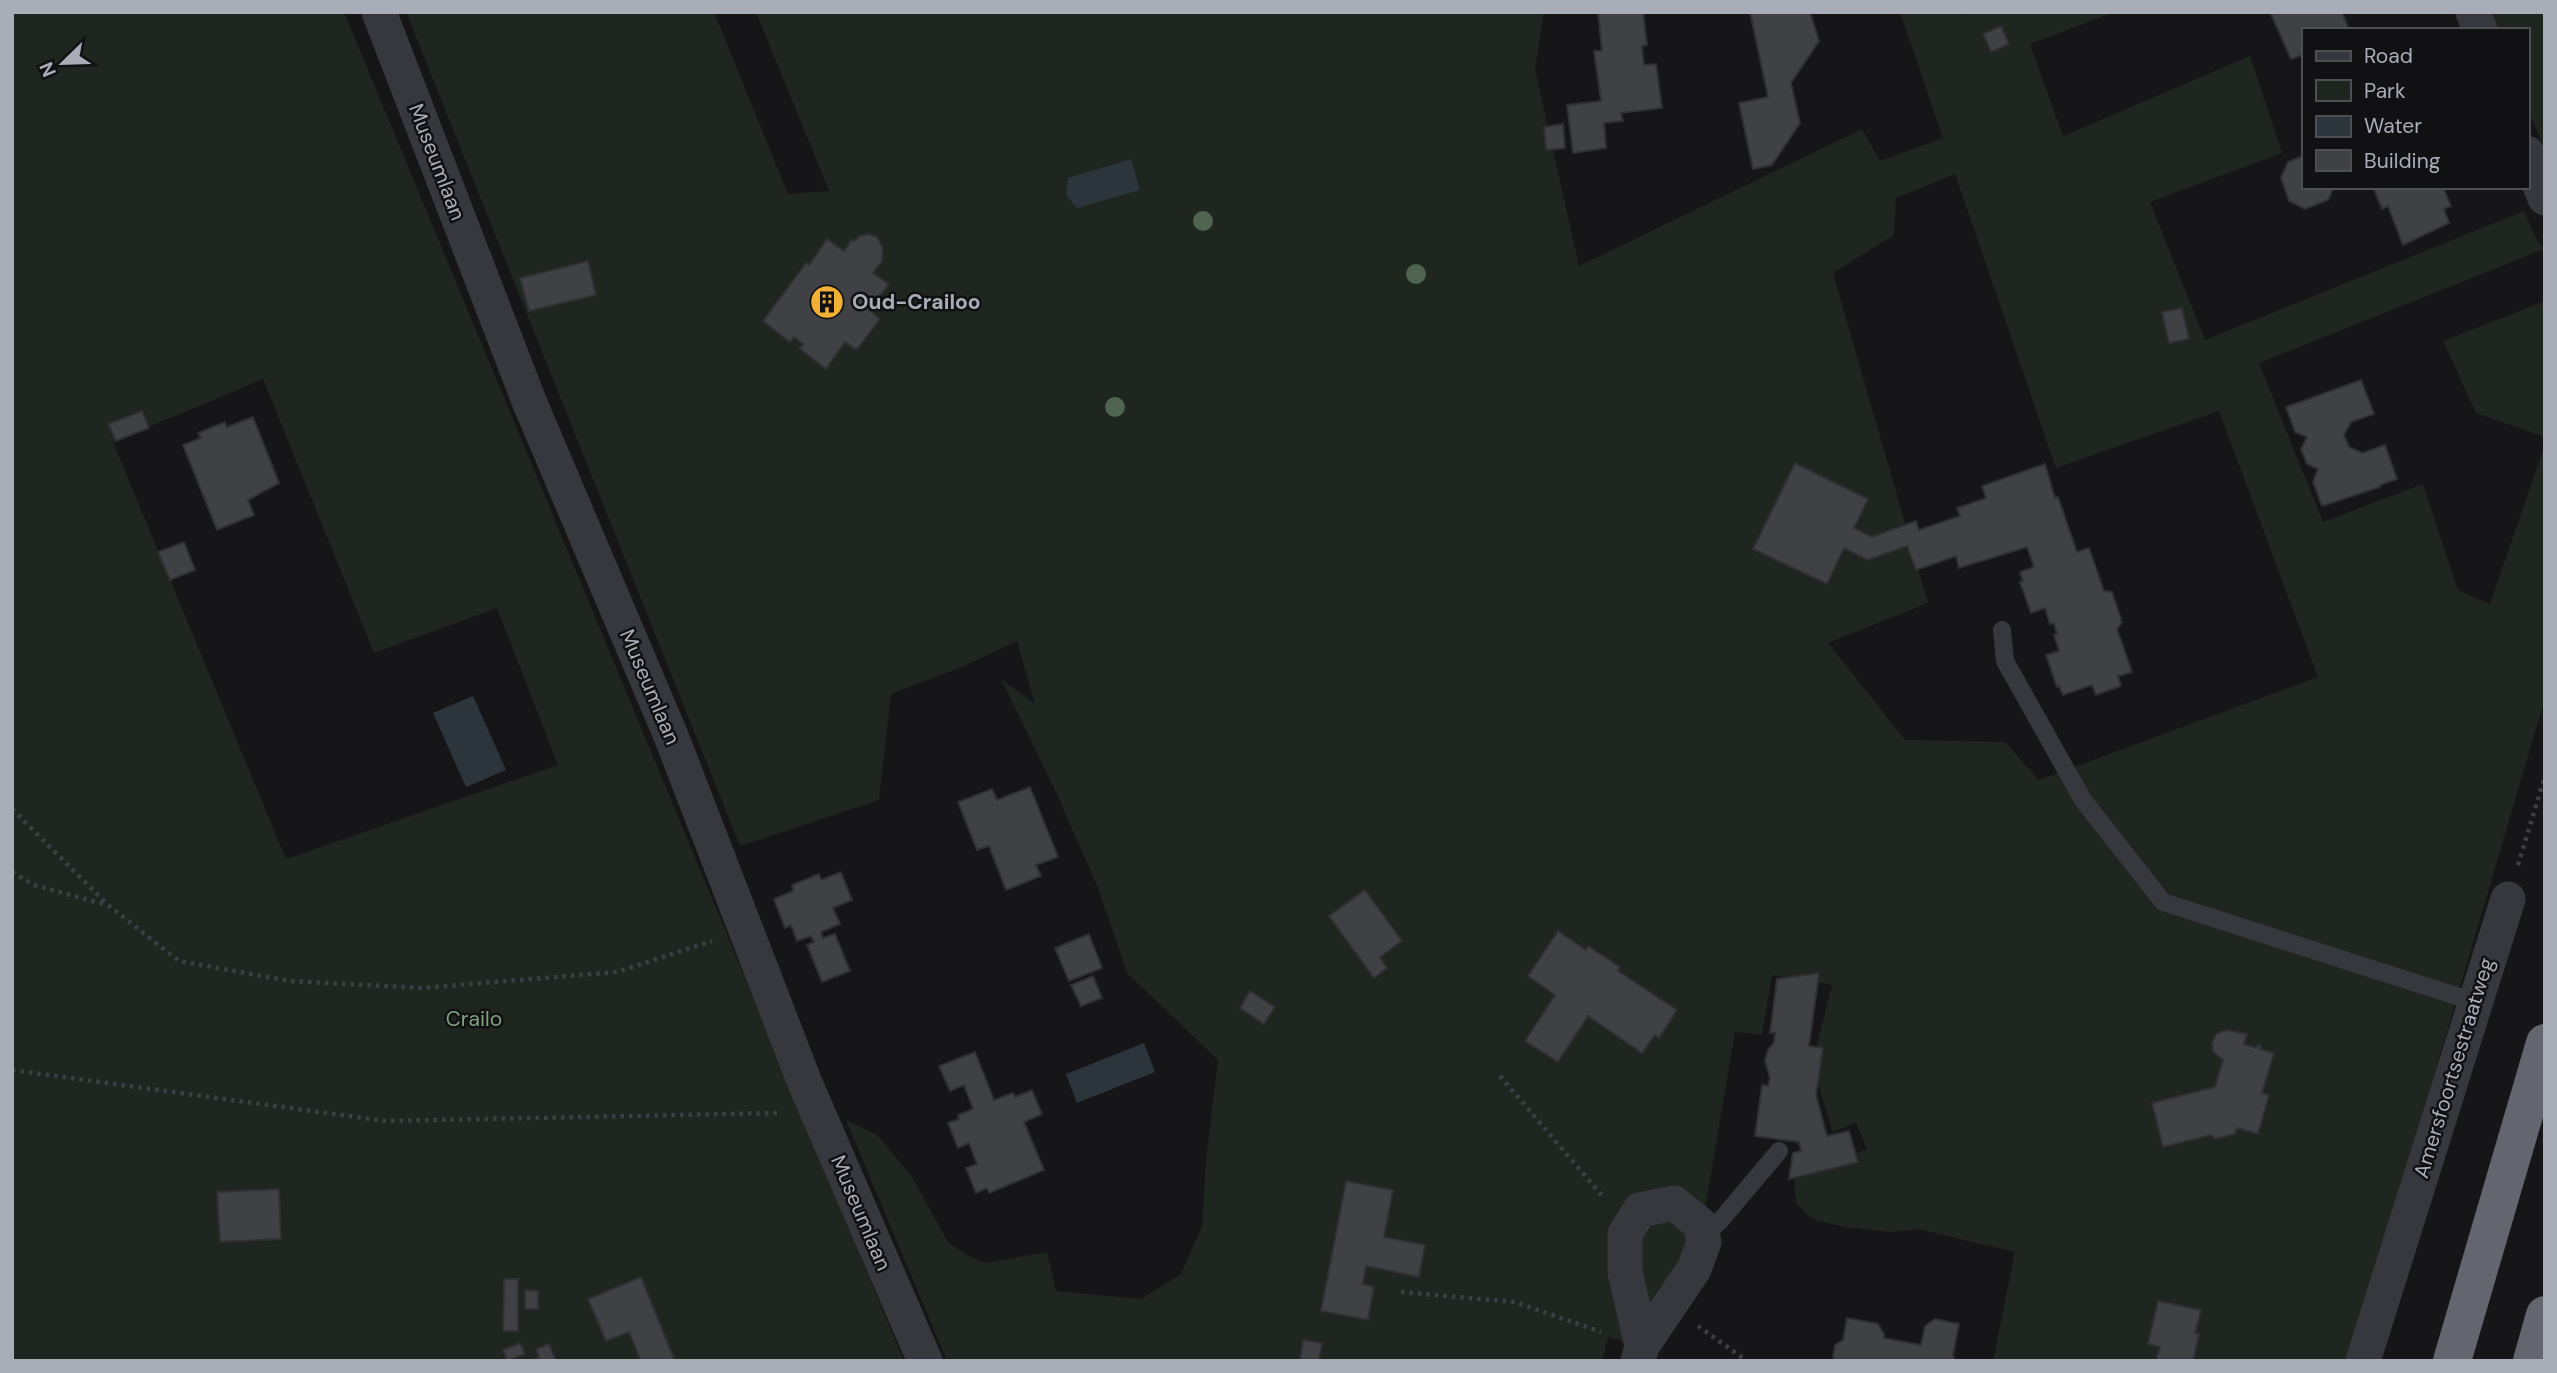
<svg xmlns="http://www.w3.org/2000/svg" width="2557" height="1373" font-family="'DM Sans',sans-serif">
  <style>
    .green { fill: #1e261f; fill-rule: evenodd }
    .water { fill: #2c353c }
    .building { fill: #404145; stroke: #303034; stroke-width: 2 }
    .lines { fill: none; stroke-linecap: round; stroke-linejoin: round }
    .path { stroke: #3d3f44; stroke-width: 4.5; stroke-dasharray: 3.5 5; stroke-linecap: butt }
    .lane { stroke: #37383d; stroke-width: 18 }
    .street { stroke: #37383d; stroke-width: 35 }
    .highway { stroke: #63666e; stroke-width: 38 }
    .tree { fill: #506452 }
    .labels { text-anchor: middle; stroke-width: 5; stroke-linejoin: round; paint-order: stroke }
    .street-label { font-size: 21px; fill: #a8adb8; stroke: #111113 }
    .poi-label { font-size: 21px; font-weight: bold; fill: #a8adb8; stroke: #111113; text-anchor: start }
    .park-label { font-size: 21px; fill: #7fa381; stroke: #111113 }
  </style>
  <rect width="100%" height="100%" fill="#161618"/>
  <!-- green -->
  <g class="green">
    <path d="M 12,12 L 344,12 L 904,1361 L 12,1361 ZM 263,379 L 374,653 L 497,608 L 558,765 L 286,859 L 113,442 Z"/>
    <path d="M 406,12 L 714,12 L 788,194 L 829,191 L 756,12 L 1544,12 L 1535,69 L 1579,266 L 1862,129 L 1880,161 L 1943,138 L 1900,12 L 1961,12 L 1963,15 L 1971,12 L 2115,12 L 2030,44 L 2063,136 L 2250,56 L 2282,153 L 2150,202 L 2205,340 L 2524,211 L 2536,238 L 2544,249 L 2259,363 L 2323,522 L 2423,484 L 2458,590 L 2490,604 L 2545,444 L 2545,698 L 2418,1130 L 2347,1361 L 1993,1361 L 2015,1252 L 1918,1229 L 1891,1232 L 1844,1227 L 1812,1219 L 1796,1203 L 1793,1172 L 1808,1173 L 1867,1149 L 1856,1123 L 1833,1132 L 1812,1065 L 1832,985 L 1772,975 L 1762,1035 L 1735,1032 L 1699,1245 L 1640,1346 L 1608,1337 L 1602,1361 L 947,1361 L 846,1120 L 876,1134 L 911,1175 L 948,1242 L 968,1256 L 986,1263 L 1047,1252 L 1056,1291 L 1141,1299 L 1181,1274 L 1202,1226 L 1206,1160 L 1218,1060 L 1127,973 L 1098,888 L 1056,792 L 1001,679 L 1035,704 L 1017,641 L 964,666 L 891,694 L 879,800 L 740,846 ZM 1955,174 L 2056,468 L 2219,411 L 2318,677 L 2039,780 L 2005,742 L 1905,740 L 1828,643 L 1928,603 L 1833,273 L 1894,235 L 1896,198 Z"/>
    <path d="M 2491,12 L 2545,12 L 2545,151 L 2527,106 L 2527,30 L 2498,30 Z"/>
    <path d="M 2545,301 L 2545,437 L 2476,413 L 2443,341 Z"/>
  </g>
  <!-- water -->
  <g class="water">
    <path d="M 1131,159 L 1140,190 L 1077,208 L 1066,195 L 1068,178 Z"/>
    <path d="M 473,696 L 506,770 L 466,787 L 433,713 Z"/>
    <path d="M 1144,1043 L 1155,1072 L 1077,1103 L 1066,1074 Z"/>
  </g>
  <!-- building -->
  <g class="building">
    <path d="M 1598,12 L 1643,12 L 1647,45 L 1642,46 L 1644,65 L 1656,64 L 1662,108 L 1621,113 L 1623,121 L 1604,123 L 1606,148 L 1573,153 L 1567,105 L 1601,101 L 1594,51 L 1602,51 Z"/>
    <path d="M 1750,12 L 1810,12 L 1819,41 L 1791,83 L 1800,123 L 1772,165 L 1753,169 L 1739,103 L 1768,97 Z"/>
    <path d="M 2270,12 L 2342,12 L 2349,30 L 2303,30 L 2303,55 L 2291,59 Z"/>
    <path d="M 2001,26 L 2009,44 L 1991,52 L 1983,34 Z"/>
    <path d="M 1563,124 L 1565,148 L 1546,150 L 1544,127 Z"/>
    <path d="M 2303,156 L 2303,187 L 2334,187 L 2328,200 L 2305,209 L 2289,201 L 2281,178 L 2288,162 Z"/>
    <path d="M 2373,187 L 2443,187 L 2451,206 L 2444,209 L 2449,223 L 2403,245 L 2388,206 L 2382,209 Z"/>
    <path d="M 869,234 L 877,237 L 883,248 L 882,261 L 873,273 L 889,284 L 869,310 L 878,317 L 879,320 L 858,348 L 855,349 L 845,342 L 826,369 L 800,349 L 803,344 L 794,337 L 790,342 L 763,321 L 806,263 L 809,265 L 827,239 L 844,251 L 852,239 L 854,241 L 860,236 Z"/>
    <path d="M 588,261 L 596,295 L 529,311 L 520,278 Z"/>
    <path d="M 2182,308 L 2189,339 L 2169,343 L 2162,312 Z"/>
    <path d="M 2361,380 L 2374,414 L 2351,422 L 2344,435 L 2349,447 L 2362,453 L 2385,445 L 2397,479 L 2380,485 L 2380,487 L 2322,506 L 2313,482 L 2318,469 L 2307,464 L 2301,449 L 2307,437 L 2295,432 L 2286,407 Z"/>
    <path d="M 142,411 L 149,428 L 116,441 L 108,424 Z"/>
    <path d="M 253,417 L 279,483 L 248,500 L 254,515 L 217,530 L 183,445 L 201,438 L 198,433 L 225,422 L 227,427 Z"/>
    <path d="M 1795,463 L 1868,499 L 1854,528 L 1872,537 L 1916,521 L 1919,530 L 1960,516 L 1957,508 L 1986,498 L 1982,486 L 2045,464 L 2055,498 L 2058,497 L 2077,552 L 2089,548 L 2104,591 L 2112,592 L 2122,622 L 2117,629 L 2132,672 L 2118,676 L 2121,686 L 2096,695 L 2092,685 L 2063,695 L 2059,686 L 2057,687 L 2046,655 L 2059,651 L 2054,635 L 2057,634 L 2054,623 L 2050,624 L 2045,608 L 2031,613 L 2020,582 L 2023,581 L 2020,572 L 2034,567 L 2027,547 L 1959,568 L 1956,556 L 1916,570 L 1907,546 L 1868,560 L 1844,548 L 1827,584 L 1753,549 Z"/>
    <path d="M 184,542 L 195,570 L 170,580 L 158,552 Z"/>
    <path d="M 1030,787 L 1058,857 L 1036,865 L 1041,876 L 1006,890 L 989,846 L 977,850 L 958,802 L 992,789 L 997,800 Z"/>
    <path d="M 841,872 L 852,900 L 833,908 L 840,924 L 821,932 L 823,938 L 835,934 L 850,971 L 822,982 L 807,945 L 814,942 L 811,936 L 797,941 L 791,925 L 785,928 L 774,899 L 793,891 L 792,885 L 819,874 L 821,880 Z"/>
    <path d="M 1365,890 L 1402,941 L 1380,957 L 1387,968 L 1374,978 L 1329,916 Z"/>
    <path d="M 1558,931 L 1586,950 L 1588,946 L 1620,967 L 1618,971 L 1677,1010 L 1659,1038 L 1655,1035 L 1642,1053 L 1588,1016 L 1558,1062 L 1525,1041 L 1555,995 L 1528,976 Z"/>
    <path d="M 1089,934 L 1102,968 L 1069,981 L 1055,948 Z"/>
    <path d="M 1819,973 L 1809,1046 L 1823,1048 L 1816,1095 L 1827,1136 L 1849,1131 L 1858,1162 L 1789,1179 L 1793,1153 L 1801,1151 L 1799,1142 L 1755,1136 L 1762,1085 L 1768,1086 L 1770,1078 L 1765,1061 L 1768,1050 L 1774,1042 L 1775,1033 L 1770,1033 L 1777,979 Z"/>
    <path d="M 1093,976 L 1102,998 L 1081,1006 L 1071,985 Z"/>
    <path d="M 1250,991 L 1275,1007 L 1264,1024 L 1240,1008 Z"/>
    <path d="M 2226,1030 L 2247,1034 L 2244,1044 L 2256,1048 L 2258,1045 L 2261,1046 L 2260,1049 L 2274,1053 L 2262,1093 L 2269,1095 L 2258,1134 L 2237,1128 L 2235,1134 L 2215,1139 L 2211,1135 L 2163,1147 L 2152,1103 L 2215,1087 L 2223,1060 L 2213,1052 L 2212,1043 L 2216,1034 Z"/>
    <path d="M 975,1052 L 994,1100 L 1013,1093 L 1015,1097 L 1032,1090 L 1042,1114 L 1024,1122 L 1044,1170 L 989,1193 L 987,1188 L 976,1193 L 966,1168 L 977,1164 L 969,1143 L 958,1148 L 948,1123 L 959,1119 L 958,1115 L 973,1109 L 964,1085 L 950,1091 L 939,1066 Z"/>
    <path d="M 1346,1181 L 1393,1190 L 1384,1237 L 1425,1245 L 1419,1277 L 1366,1266 L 1363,1284 L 1374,1287 L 1368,1320 L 1321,1311 Z"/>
    <path d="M 279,1189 L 281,1239 L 220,1242 L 217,1192 Z"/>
    <path d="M 641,1277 L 675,1361 L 641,1361 L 629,1332 L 606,1341 L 588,1299 Z"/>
    <path d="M 504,1279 L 518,1279 L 518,1331 L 503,1331 Z"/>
    <path d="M 525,1290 L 538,1291 L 538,1309 L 525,1309 Z"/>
    <path d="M 2158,1301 L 2201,1310 L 2195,1333 L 2199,1334 L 2193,1361 L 2156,1361 L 2160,1347 L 2148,1344 Z"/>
    <path d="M 1847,1318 L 1878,1324 L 1884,1334 L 1884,1338 L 1921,1345 L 1925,1326 L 1935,1319 L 1959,1324 L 1953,1355 L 1955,1361 L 1836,1361 L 1833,1357 L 1835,1345 L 1843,1340 Z"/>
    <path d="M 1303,1340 L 1322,1343 L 1319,1361 L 1300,1361 Z"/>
    <path d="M 520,1343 L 525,1354 L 507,1361 L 503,1350 Z"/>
    <path d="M 549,1344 L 556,1361 L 531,1361 L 539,1357 L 536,1349 Z"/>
  </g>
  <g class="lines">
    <!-- path -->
    <g class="path">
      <path d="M 12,809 L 108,905 L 179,961 L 289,981 L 422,988 L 617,972 L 712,941"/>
      <path d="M 2518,865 L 2545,776"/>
      <path d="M 12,872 L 34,885 L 107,905"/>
      <path d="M 12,1070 L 385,1121 L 778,1113"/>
      <path d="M 1500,1076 L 1604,1198"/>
      <path d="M 1401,1292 L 1515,1302 L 1601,1332"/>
      <path d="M 1698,1326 L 1747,1361"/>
    </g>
    <!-- lane -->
    <g class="lane">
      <path d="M 2002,630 L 2005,661 L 2083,800 L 2163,902 L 2475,1002"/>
      <path d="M 1703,1236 L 1720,1221 L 1779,1151"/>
    </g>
    <!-- street -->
    <g class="street">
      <path d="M 379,12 L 529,401 L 671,736 L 805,1083 L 925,1361"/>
      <path d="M 2473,12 L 2480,30"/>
      <path d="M 2527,153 L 2545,198"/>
      <path d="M 1638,1361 L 1642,1346 L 1694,1269 L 1704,1242 L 1700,1224 L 1674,1203 L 1640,1210 L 1625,1234 L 1625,1272 L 1642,1346"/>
      <path d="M 2363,1361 L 2508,899"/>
    </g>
    <!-- highway -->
    <g class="highway">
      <path d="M 2452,1361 L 2545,1043"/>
      <path d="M 2532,1361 L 2545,1315"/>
    </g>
  </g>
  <!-- trees -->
  <g class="tree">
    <circle cx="1203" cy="221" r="10"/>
    <circle cx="1416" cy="274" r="10"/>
    <circle cx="1115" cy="407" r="10"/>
  </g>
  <!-- icons -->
  <defs>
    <g id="building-disc" transform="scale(1.75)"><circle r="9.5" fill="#f2b134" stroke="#111113"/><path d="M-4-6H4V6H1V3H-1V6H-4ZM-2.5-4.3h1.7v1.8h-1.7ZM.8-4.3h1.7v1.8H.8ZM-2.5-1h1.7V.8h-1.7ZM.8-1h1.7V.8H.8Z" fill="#111"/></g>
  </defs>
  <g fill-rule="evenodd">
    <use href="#building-disc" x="827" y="302"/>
  </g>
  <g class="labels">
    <!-- street labels -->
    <g class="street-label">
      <text transform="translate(437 162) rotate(69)" y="7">Museumlaan</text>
      <text transform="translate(650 687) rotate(67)" y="7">Museumlaan</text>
      <text transform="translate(2454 1068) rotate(-73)" y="7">Amersfoortsestraatweg</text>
      <text transform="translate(861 1213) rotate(67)" y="7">Museumlaan</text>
    </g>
    <!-- poi labels -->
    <g class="poi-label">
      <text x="852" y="309">Oud-Crailoo</text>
    </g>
    <!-- park labels -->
    <g class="park-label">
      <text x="474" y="1026">Crailo</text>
    </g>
  </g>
  <!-- border -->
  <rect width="2557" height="1373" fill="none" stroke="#a8adb8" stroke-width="28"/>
  <!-- legend -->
  <rect x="2302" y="28" width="228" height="161" fill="#111113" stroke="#4d4f55" stroke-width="2"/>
  <rect x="2316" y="51" width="35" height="10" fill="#37383d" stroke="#4d4f55" stroke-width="2"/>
  <text x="2364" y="63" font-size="21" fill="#a8adb8">Road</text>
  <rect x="2316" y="80" width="35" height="21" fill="#1e261f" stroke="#4d4f55" stroke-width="2"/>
  <text x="2364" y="98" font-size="21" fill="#a8adb8">Park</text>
  <rect x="2316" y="116" width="35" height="21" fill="#2c353c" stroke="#4d4f55" stroke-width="2"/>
  <text x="2364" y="133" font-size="21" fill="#a8adb8">Water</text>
  <rect x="2316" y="150" width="35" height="21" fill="#404145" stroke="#4d4f55" stroke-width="2"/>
  <text x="2364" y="168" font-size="21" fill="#a8adb8">Building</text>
  <!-- north arrow -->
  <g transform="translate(63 63) rotate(247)" stroke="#111113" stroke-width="5" paint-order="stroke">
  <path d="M0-5L12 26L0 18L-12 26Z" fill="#a8adb8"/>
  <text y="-10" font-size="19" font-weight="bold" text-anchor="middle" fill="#a8adb8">N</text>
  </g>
</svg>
